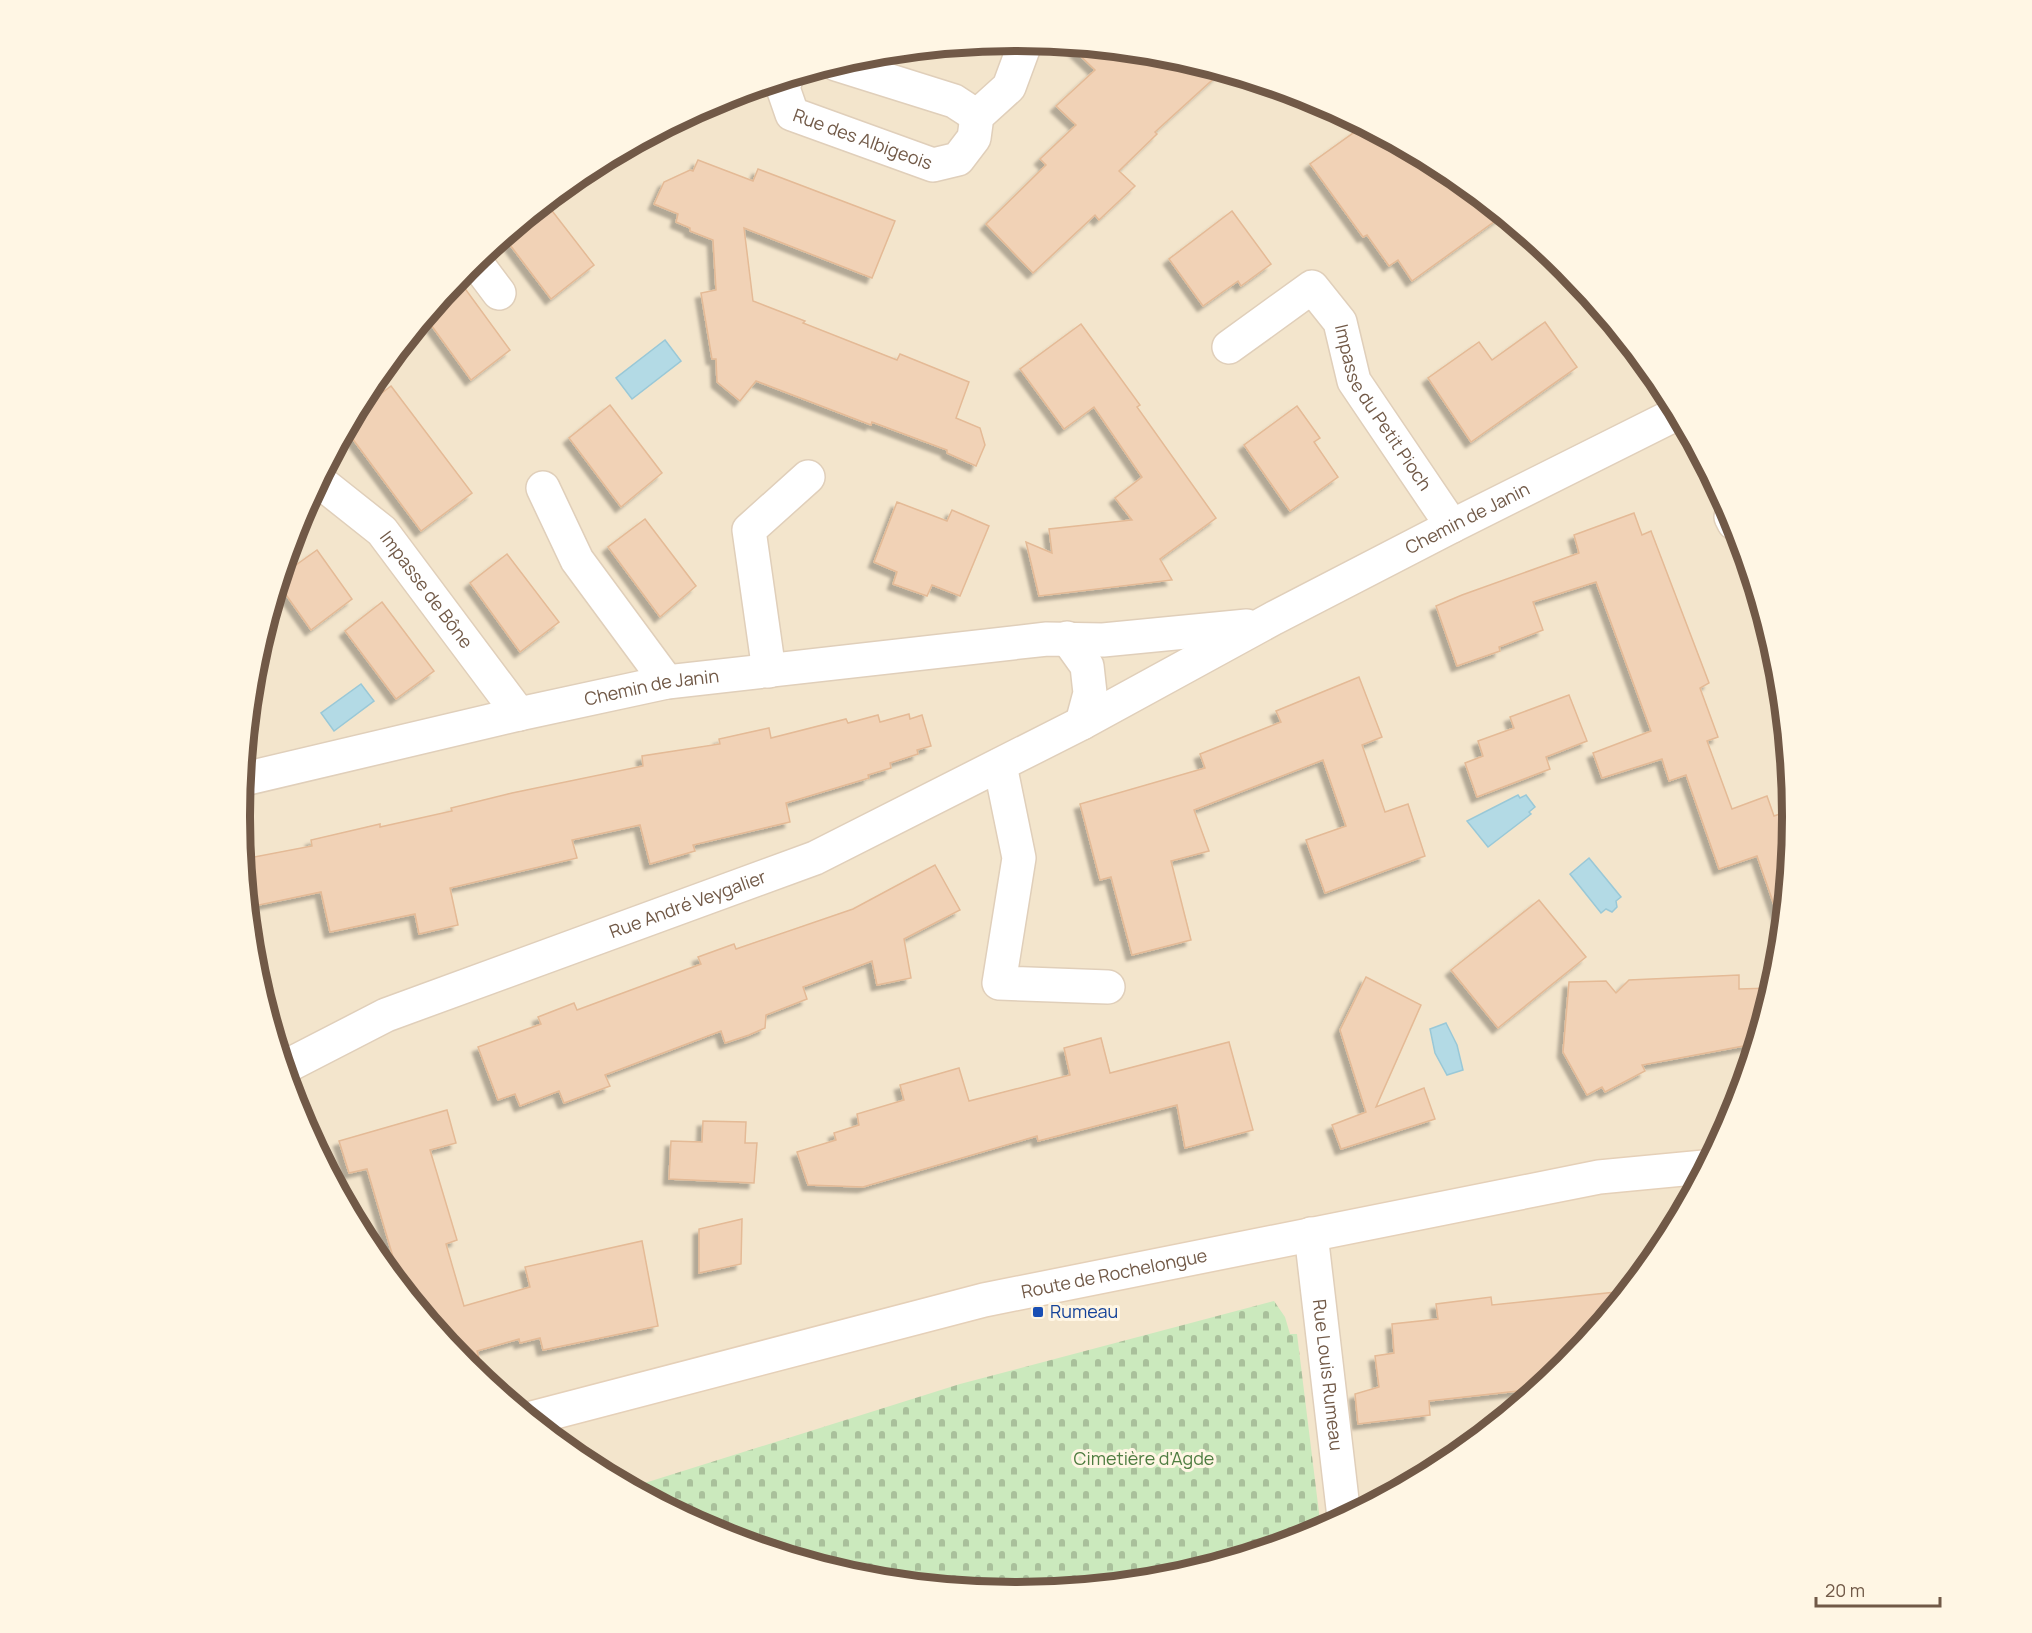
<svg xmlns="http://www.w3.org/2000/svg" width="2032" height="1633" font-family="Manrope,sans-serif">
  <style>
    .residential { fill: #f3e5cc }
    .cemetery { fill: url(#cemetery-stones) }
    .water { fill: #b3dae5; stroke: #99c8d7; stroke-width: 1.5 }
    .building { fill: #f1d2b6; stroke: #e4ba96; stroke-width: 1.5; filter: url(#shadow) }
    .lines { fill: none; stroke-linecap: round; stroke-linejoin: round }
    .street-casing { stroke: #e0cfba; stroke-width: 36 }
    .secondary-casing { stroke: #e5d0b8; stroke-width: 36 }
    .street { stroke: #fff; stroke-width: 33 }
    .secondary { stroke: #fff; stroke-width: 33 }
    .transit-dot { fill: #1a4fb4; stroke: #fff6e4; stroke-width: 2 }
    .labels { text-anchor: middle; stroke-width: 6; stroke-linejoin: round; paint-order: stroke }
    .street-label { font-size: 18px; fill: #715947; stroke: #fff6e4 }
    .transit-label { font-size: 18px; fill: #164399; stroke: #fff6e4; text-anchor: start }
    .park-label { font-size: 18px; fill: #4f7d41; stroke: #fff6e4 }
    .rim { fill: none; stroke: #715947; stroke-width: 8 }
  </style>
  <defs>
    <pattern id="cemetery-stones" width="16" height="16" patternUnits="userSpaceOnUse" patternTransform="scale(1.5)"><rect width="16" height="16" fill="#cbe9bd"/><path d="M2 7V4a2 2 0 0 1 4 0v3zM10 15v-3a2 2 0 0 1 4 0v3z" fill="#a9c09b"/></pattern>
    <filter id="shadow"><feDropShadow dx="-5.5" dy="5.5" stdDeviation="1.5" flood-color="#0004"/></filter>
  </defs>
  <rect width="100%" height="100%" fill="#fcf3de"/>
  <!-- residential -->
  <circle class="residential" cx="1016" cy="816" r="774"/>
  <!-- cemetery -->
  <path class="cemetery" d="M 1274,1301 L 1285,1317 L 1290,1334 L 1297,1334 L 1321,1529 L 1313,1534 L 1167,1578 L 1016,1592 L 864,1578 L 719,1533 L 632,1487 L 960,1384 Z"/>
  <!-- water -->
  <g class="water">
    <path d="M 665,340 L 681,361 L 632,399 L 616,378 Z"/>
    <path d="M 361,684 L 374,701 L 334,731 L 321,713 Z"/>
    <path d="M 1518,795 L 1520,798 L 1526,795 L 1535,807 L 1529,812 L 1531,814 L 1488,847 L 1467,821 Z"/>
    <path d="M 1589,858 L 1621,897 L 1616,901 L 1617,907 L 1612,912 L 1606,909 L 1601,913 L 1570,874 Z"/>
    <path d="M 1446,1023 L 1457,1045 L 1463,1070 L 1447,1075 L 1435,1053 L 1430,1029 Z"/>
  </g>
  <!-- building -->
  <g class="building">
    <path d="M 1070,46 L 1168,55 L 1221,72 L 1155,132 L 1157,134 L 1119,171 L 1135,186 L 1099,220 L 1095,215 L 1033,273 L 986,224 L 1046,165 L 1040,159 L 1076,125 L 1056,106 L 1095,70 Z"/>
    <path d="M 1363,126 L 1447,171 L 1502,216 L 1412,281 L 1398,260 L 1389,266 L 1367,235 L 1363,237 L 1310,164 Z"/>
    <path d="M 698,160 L 753,181 L 758,169 L 895,221 L 872,278 L 744,228 L 753,301 L 805,321 L 803,323 L 897,360 L 900,354 L 969,382 L 956,418 L 980,428 L 985,445 L 976,466 L 947,453 L 947,450 L 872,422 L 871,425 L 756,381 L 740,401 L 717,382 L 716,359 L 712,359 L 701,293 L 716,290 L 713,240 L 690,231 L 690,228 L 676,222 L 678,214 L 654,204 L 664,182 L 690,170 L 693,171 Z"/>
    <path d="M 546,203 L 594,265 L 551,299 L 504,237 Z"/>
    <path d="M 1232,211 L 1271,264 L 1241,286 L 1238,281 L 1203,306 L 1169,259 Z"/>
    <path d="M 458,279 L 510,350 L 471,380 L 426,318 Z"/>
    <path d="M 1545,322 L 1577,367 L 1471,442 L 1428,378 L 1479,342 L 1492,360 Z"/>
    <path d="M 1081,324 L 1140,405 L 1137,407 L 1216,518 L 1160,559 L 1172,580 L 1039,596 L 1026,542 L 1052,553 L 1049,529 L 1132,520 L 1115,498 L 1142,477 L 1094,407 L 1064,429 L 1020,369 Z"/>
    <path d="M 391,386 L 472,493 L 421,531 L 349,434 L 349,425 L 357,412 Z"/>
    <path d="M 610,405 L 662,473 L 621,507 L 569,438 Z"/>
    <path d="M 1297,406 L 1320,438 L 1314,442 L 1338,477 L 1290,511 L 1244,445 Z"/>
    <path d="M 897,502 L 947,521 L 952,510 L 989,526 L 960,596 L 932,585 L 927,596 L 893,584 L 897,572 L 874,562 Z"/>
    <path d="M 1634,513 L 1642,535 L 1651,531 L 1709,683 L 1700,688 L 1718,737 L 1707,741 L 1732,809 L 1767,796 L 1774,816 L 1791,810 L 1781,925 L 1757,856 L 1719,869 L 1686,775 L 1669,781 L 1662,759 L 1602,778 L 1593,753 L 1651,731 L 1596,582 L 1533,602 L 1543,630 L 1499,647 L 1500,651 L 1457,666 L 1436,606 L 1462,595 L 1579,553 L 1574,535 Z"/>
    <path d="M 645,519 L 696,586 L 660,617 L 608,547 Z"/>
    <path d="M 317,550 L 352,599 L 311,630 L 279,585 L 282,575 Z"/>
    <path d="M 507,554 L 559,622 L 520,652 L 470,583 Z"/>
    <path d="M 382,602 L 434,671 L 396,699 L 345,631 Z"/>
    <path d="M 1359,677 L 1382,737 L 1362,745 L 1385,812 L 1408,804 L 1425,856 L 1325,893 L 1306,840 L 1346,826 L 1323,760 L 1194,810 L 1209,851 L 1171,861 L 1191,940 L 1132,955 L 1111,877 L 1100,880 L 1080,804 L 1205,768 L 1200,754 L 1281,722 L 1276,711 Z"/>
    <path d="M 1569,695 L 1587,741 L 1546,757 L 1550,769 L 1477,797 L 1465,763 L 1483,756 L 1478,741 L 1514,728 L 1510,717 Z"/>
    <path d="M 909,714 L 910,719 L 922,715 L 931,746 L 917,750 L 918,754 L 890,763 L 891,768 L 868,775 L 869,778 L 786,803 L 790,822 L 693,845 L 695,851 L 650,864 L 640,825 L 572,840 L 577,858 L 450,888 L 458,925 L 419,934 L 415,914 L 330,932 L 321,892 L 249,907 L 244,859 L 312,846 L 311,840 L 380,824 L 380,827 L 452,811 L 451,808 L 512,793 L 643,766 L 642,756 L 720,744 L 719,739 L 769,728 L 771,738 L 846,719 L 848,723 L 878,715 L 880,722 Z"/>
    <path d="M 935,865 L 960,910 L 904,939 L 911,978 L 877,985 L 872,961 L 803,987 L 807,999 L 766,1015 L 765,1028 L 749,1035 L 725,1043 L 721,1031 L 605,1075 L 610,1086 L 564,1103 L 559,1091 L 520,1106 L 515,1094 L 498,1100 L 478,1047 L 541,1024 L 538,1017 L 574,1003 L 577,1010 L 701,964 L 698,957 L 734,944 L 736,949 L 853,909 Z"/>
    <path d="M 1539,900 L 1586,957 L 1498,1028 L 1451,970 Z"/>
    <path d="M 1739,975 L 1739,989 L 1771,988 L 1754,1044 L 1642,1065 L 1645,1071 L 1605,1092 L 1602,1087 L 1587,1095 L 1563,1052 L 1569,982 L 1606,981 L 1616,993 L 1629,980 Z"/>
    <path d="M 1366,977 L 1421,1005 L 1376,1107 L 1424,1088 L 1435,1119 L 1341,1149 L 1332,1125 L 1366,1112 L 1340,1030 Z"/>
    <path d="M 1101,1038 L 1110,1073 L 1229,1042 L 1253,1130 L 1185,1148 L 1177,1105 L 1038,1141 L 1037,1136 L 863,1187 L 808,1185 L 797,1152 L 836,1140 L 834,1133 L 859,1125 L 857,1114 L 904,1100 L 900,1085 L 959,1068 L 969,1101 L 1070,1075 L 1064,1048 Z"/>
    <path d="M 447,1110 L 456,1143 L 430,1150 L 457,1240 L 446,1244 L 464,1306 L 530,1287 L 525,1267 L 642,1241 L 658,1326 L 543,1350 L 540,1338 L 520,1343 L 519,1339 L 477,1351 L 485,1380 L 467,1365 L 401,1284 L 367,1169 L 349,1173 L 339,1141 Z"/>
    <path d="M 703,1121 L 746,1122 L 745,1143 L 757,1143 L 754,1183 L 669,1179 L 671,1141 L 702,1142 Z"/>
    <path d="M 742,1219 L 741,1264 L 699,1273 L 699,1229 Z"/>
    <path d="M 1626,1291 L 1564,1365 L 1536,1389 L 1429,1401 L 1430,1415 L 1358,1424 L 1355,1394 L 1379,1387 L 1375,1356 L 1394,1353 L 1392,1324 L 1438,1319 L 1436,1304 L 1491,1297 L 1492,1305 Z"/>
  </g>
  <g class="lines">
    <!-- street casing -->
    <g class="street-casing">
      <g id="street">
        <path d="M 836,64 L 954,101 L 977,116"/>
        <path id="s1" d="M 786,79 L 783,88 L 792,114 L 933,165 L 958,159 L 974,138 L 977,116 L 1009,87 L 1026,41"/>
        <path d="M 475,261 L 499,293"/>
        <path id="s2" d="M 1229,347 L 1312,287 L 1340,322 L 1354,381 L 1452,526"/>
        <path id="s3" d="M 319,481 L 382,531 L 519,714"/>
        <path d="M 543,488 L 577,560 L 667,682"/>
        <path d="M 1731,517 L 1734,523"/>
        <path d="M 1067,638 L 1087,666 L 1090,693 L 1082,723"/>
        <path d="M 769,671 L 749,530 L 808,477"/>
        <path d="M 1000,765 L 1019,858 L 999,983 L 1108,987"/>
        <path id="s4" d="M 244,779 L 519,714 L 667,682 L 1047,639 L 1103,640 L 1247,626"/>
        <path id="s5" d="M 285,1067 L 386,1015 L 815,858 L 1082,723 L 1274,618 L 1452,526 L 1676,414"/>
        <path id="s6" d="M 1311,1234 L 1344,1517"/>
      </g>
    </g>
    <!-- secondary casing -->
    <g class="secondary-casing">
      <g id="secondary">
        <path id="s7" d="M 532,1418 L 984,1300 L 1599,1177 L 1704,1167"/>
      </g>
    </g>
    <!-- street -->
    <use href="#street" class="street"/>
    <!-- secondary -->
    <use href="#secondary" class="secondary"/>
  </g>
  <!-- markers -->
  <rect class="transit-dot" x="1032" y="1306" width="12" height="12" rx="3"/>
  <g class="labels">
    <!-- street labels -->
    <g class="street-label">
      <text dy="6" stroke="none"><textPath href="#s1" startOffset="112">Rue des Albigeois</textPath></text>
      <text dy="6" stroke="none"><textPath href="#s2" startOffset="244">Impasse du Petit Pioch</textPath></text>
      <text dy="6" stroke="none"><textPath href="#s5" startOffset="1306">Chemin de Janin</textPath></text>
      <text dy="6" stroke="none"><textPath href="#s3" startOffset="154">Impasse de Bône</textPath></text>
      <text dy="6" stroke="none"><textPath href="#s4" startOffset="418">Chemin de Janin</textPath></text>
      <text dy="6" stroke="none"><textPath href="#s5" startOffset="435">Rue André Veygalier</textPath></text>
      <text dy="6" stroke="none"><textPath href="#s7" startOffset="600">Route de Rochelongue</textPath></text>
      <text dy="6" stroke="none"><textPath href="#s6" startOffset="142">Rue Louis Rumeau</textPath></text>
    </g>
    <!-- transit labels -->
    <g class="transit-label">
      <text x="1050" y="1318">Rumeau</text>
    </g>
    <!-- park labels -->
    <g class="park-label">
      <text x="1144" y="1465">Cimetière d'Agde</text>
    </g>
  </g>
  <!-- crop -->
  <path d="M0 0H2032V1633H0ZM1015 51H1017A765 765 0 0 1 1782 816V817A765 765 0 0 1 1017 1582H1015A765 765 0 0 1 250 817V816A765 765 0 0 1 1015 51Z" fill="#fff6e4" fill-rule="evenodd"/>
  <path class="rim" d="M1015 51H1017A765 765 0 0 1 1782 816V817A765 765 0 0 1 1017 1582H1015A765 765 0 0 1 250 817V816A765 765 0 0 1 1015 51Z"/>
  <!-- scale -->
  <path d="M1816 1597v9h124v-9" fill="none" stroke="#715947" stroke-width="3"/>
  <text x="1825" y="1597" font-size="18" fill="#715947" stroke="#fff6e4" stroke-width="4.5" paint-order="stroke">20 m</text>
</svg>
